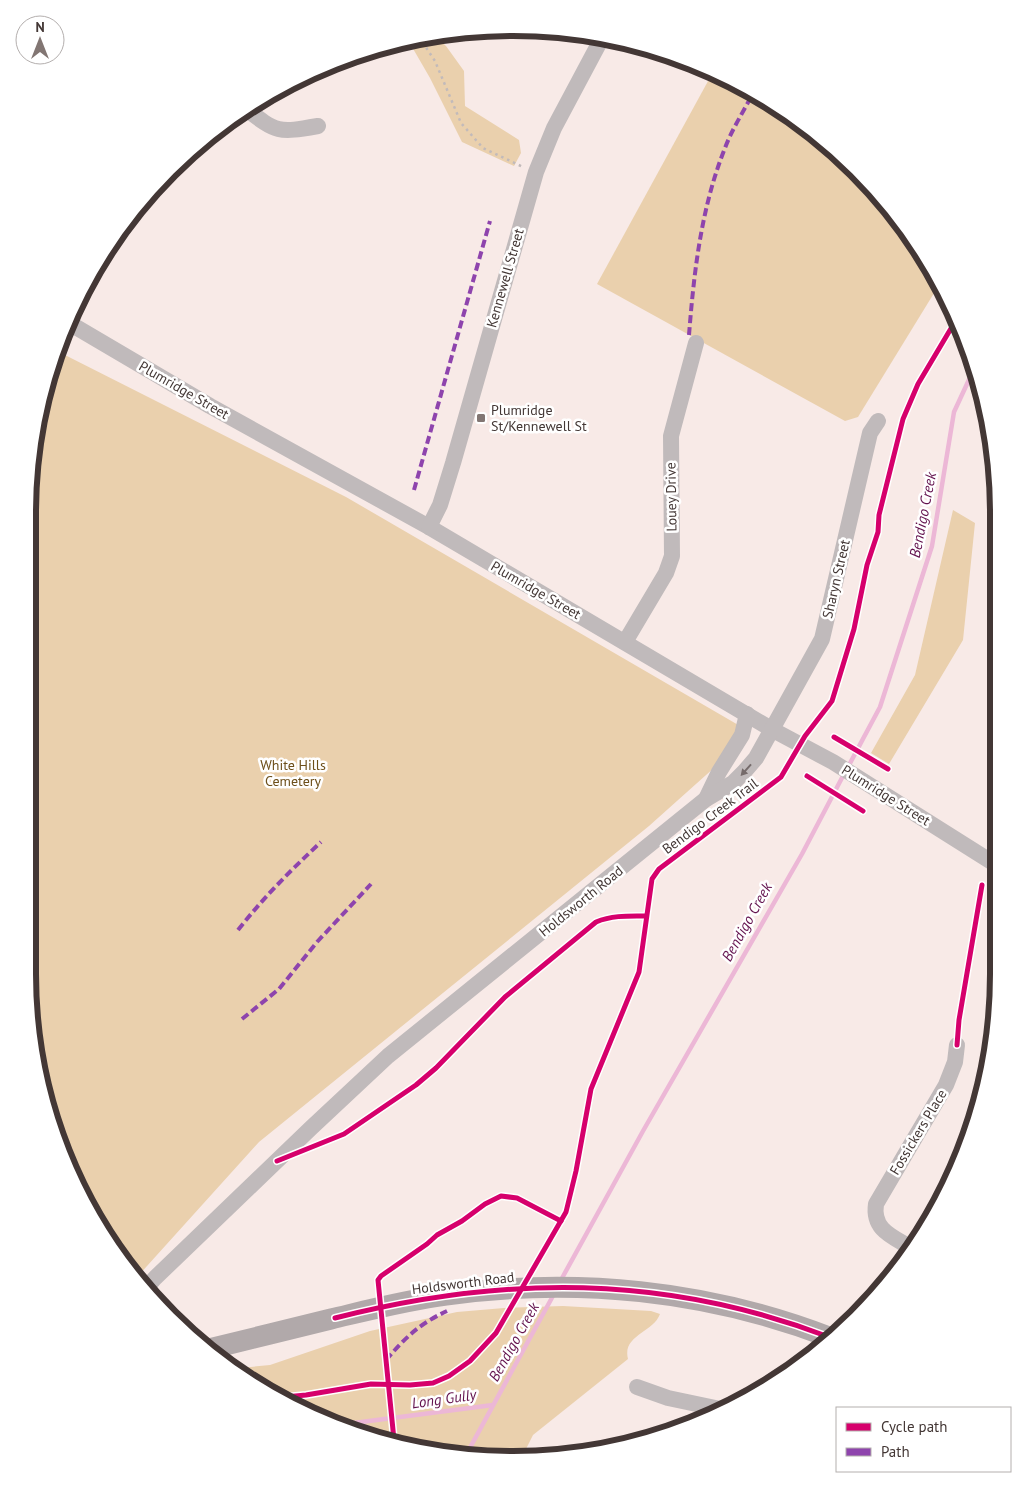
<svg xmlns="http://www.w3.org/2000/svg" width="1026" height="1487" font-family="'PT Sans',sans-serif">
  <style>
    .green { fill: #ead0ad }
    .lines { fill: none; stroke-linecap: round; stroke-linejoin: round }
    .stream { stroke: #ecb7d6; stroke-width: 4.5 }
    .path { stroke: #c2baba; stroke-width: 2.5; stroke-dasharray: 2.5 4; stroke-linecap: butt }
    .minor { stroke: #c0babb; stroke-width: 16 }
    .major { stroke: #b1a9aa; stroke-width: 21 }
    .quiet { stroke: #8e44ad; stroke-width: 4; stroke-dasharray: 8 4; stroke-linecap: butt }
    .cycleway-casing { stroke: #fff; stroke-width: 8 }
    .cycleway { stroke: #d6006c; stroke-width: 5 }
    .oneway { fill: #756b6b }
    .poi-dot { fill: #827673; stroke: #fff; stroke-width: 2 }
    .labels { text-anchor: middle; stroke-width: 5; stroke-linejoin: round; paint-order: stroke }
    .street-label { font-size: 14px; fill: #433735; stroke: #fff }
    .poi-label { font-size: 14px; fill: #433735; stroke: #fff; text-anchor: start }
    .park-label { font-size: 14px; fill: #6d4f1a; stroke: #fff }
    .water-label { font-size: 15px; font-style: italic; fill: #63124e; stroke: #fff }
    .rim { fill: none; stroke: #433735; stroke-width: 6 }
  </style>
  <rect width="100%" height="100%" fill="#f8eae7"/>
  <!-- green -->
  <g class="green">
    <path d="M 434,35 L 446,46 L 464,71 L 465,106 L 519,140 L 521,153 L 514,166 L 462,142 L 430,78 L 408,40 L 419,37 Z"/>
    <path d="M 713,72 L 783,109 L 856,170 L 939,285 L 858,417 L 845,421 L 597,284 Z"/>
    <path d="M 59,352 L 346,497 L 740,726 L 715,767 L 649,826 L 259,1142 L 138,1276 L 109,1243 L 44,1100 L 28,974 L 28,513 L 37,419 Z"/>
    <path d="M 953,510 L 975,523 L 963,640 L 889,764 L 871,753 L 915,675 Z"/>
    <path d="M 563,1306 L 651,1311 L 660,1314 C 653,1333 622,1335 628,1359 L 533,1435 L 524,1453 L 450,1455 L 327,1422 L 240,1368 L 270,1365 L 370,1331 L 457,1312 L 504,1308 Z"/>
  </g>
  <g class="lines">
    <!-- stream -->
    <g class="stream">
      <path d="M 848,767 L 880,707 L 932,546 L 954,412 L 973,371"/>
      <path d="M 561,1280 L 643,1131 L 802,854 L 844,774"/>
      <path d="M 338,1425 L 493,1405"/>
      <path d="M 466,1455 L 554,1294"/>
    </g>
    <!-- path -->
    <path class="path" d="M 419,37 L 435,61 L 461,123 L 483,148 L 523,167"/>
    <!-- minor -->
    <g class="minor">
      <path d="M 245,108 C 277,133 278,133 318,126"/>
      <path d="M 69,323 L 210,406 L 429,527 L 773,730 L 833,762 L 998,866"/>
      <path d="M 429,527 L 440,505 L 453,463 L 536,172 L 554,128 L 603,36"/>
      <path d="M 625,642 L 666,573 L 672,556 L 671,436 L 696,343"/>
      <path d="M 706,799 L 719,772 L 742,735 L 747,714"/>
      <path d="M 913,1249 C 894,1237 872,1231 876,1204 L 946,1085 L 955,1062 L 957,1045"/>
      <path d="M 147,1287 L 155,1278 L 311,1128 L 388,1056 L 706,799 L 733,783 L 744,772 L 756,758 L 822,639 L 870,433 L 878,421"/>
      <path d="M 637,1387 L 668,1398 L 725,1410"/>
    </g>
    <!-- major -->
    <path class="major" d="M 209,1349 C 250,1339 290,1329 331,1319 C 369,1310 407,1300 446,1295 C 575,1277 707,1290 829,1337"/>
    <!-- quiet -->
    <g class="quiet">
      <path d="M 689,335 C 694,272 701,208 725,148 C 732,129 744,111 753,93"/>
      <path d="M 414,490 L 490,221"/>
      <path d="M 238,930 C 264,897 290,871 321,842"/>
      <path d="M 242,1019 L 279,989 L 317,942 L 371,884"/>
      <path d="M 386,1360 C 406,1337 419,1324 447,1311"/>
    </g>
    <!-- cycleway casing -->
    <g class="cycleway-casing">
      <g id="cycleway">
        <path d="M 834,737 L 888,769"/>
        <path d="M 807,776 L 863,811"/>
        <path d="M 957,1045 L 959,1020 L 982,885"/>
        <path d="M 277,1161 L 344,1134 L 416,1085 L 436,1068 L 505,997 L 596,922 C 613,915 629,916 646,916"/>
        <path d="M 335,1318 C 504,1275 664,1274 829,1337"/>
        <path d="M 285,1397 L 306,1395 L 371,1384 L 410,1385 L 433,1383 L 449,1376 L 470,1361 L 496,1333 L 566,1212 L 576,1171 L 591,1089 L 639,972 L 652,879 L 659,869 L 781,777 L 805,736 L 832,701 L 854,629 L 867,565 L 878,532 L 879,515 L 903,419 L 918,384 L 956,320"/>
        <path d="M 394,1440 L 378,1280 L 381,1276 L 427,1244 L 437,1235 L 462,1221 L 485,1204 L 501,1196 L 517,1198 L 561,1221"/>
      </g>
    </g>
    <!-- cycleway -->
    <use href="#cycleway" class="cycleway"/>
  </g>
  <!-- one-way arrows -->
  <defs><path id="oneway-solid" d="M-6-.8H1V-3.2L6.5 0L1 3.2V.8H-6Z" transform="scale(1.25)"/></defs>
  <use class="oneway" href="#oneway-solid" transform="translate(746 770) rotate(132)"/>
  <!-- markers -->
  <rect class="poi-dot" x="476" y="413" width="10" height="10" rx="2.5"/>
  <g class="labels">
    <!-- street labels -->
    <g class="street-label">
      <text transform="translate(505 278) rotate(-74)" y="5">Kennewell Street</text>
      <text transform="translate(184 390) rotate(30)" y="5">Plumridge Street</text>
      <text transform="translate(671 497) rotate(-91)" y="5">Louey Drive</text>
      <text transform="translate(836 579) rotate(-77)" y="5">Sharyn Street</text>
      <text transform="translate(536 590) rotate(30)" y="5">Plumridge Street</text>
      <text transform="translate(886 795) rotate(32)" y="5">Plumridge Street</text>
      <text transform="translate(710 816) rotate(-37)" y="5">Bendigo Creek Trail</text>
      <text transform="translate(581 901) rotate(-39)" y="5">Holdsworth Road</text>
      <text transform="translate(918 1132) rotate(-59)" y="5">Fossickers Place</text>
      <text transform="translate(463 1283) rotate(-7)" y="5">Holdsworth Road</text>
    </g>
    <!-- poi labels -->
    <g class="poi-label">
      <text x="491" y="415">Plumridge<tspan x="491" dy="16">St/Kennewell St</tspan></text>
    </g>
    <!-- park labels -->
    <g class="park-label">
      <text x="293" y="770">White Hills<tspan x="293" dy="16">Cemetery</tspan></text>
    </g>
    <!-- water labels -->
    <g class="water-label">
      <text transform="translate(923 515) rotate(-79)" y="5">Bendigo Creek</text>
      <text transform="translate(747 922) rotate(-61)" y="5">Bendigo Creek</text>
      <text transform="translate(514 1342) rotate(-61)" y="5">Bendigo Creek</text>
      <text transform="translate(444 1399) rotate(-8)" y="5">Long Gully</text>
    </g>
  </g>
  <!-- crop -->
  <path d="M0 0H1026V1487H0ZM513 36H513A477 477 0 0 1 990 513V974A477 477 0 0 1 513 1451H513A477 477 0 0 1 36 974V513A477 477 0 0 1 513 36Z" fill="#fff" fill-rule="evenodd"/>
  <path class="rim" d="M513 36H513A477 477 0 0 1 990 513V974A477 477 0 0 1 513 1451H513A477 477 0 0 1 36 974V513A477 477 0 0 1 513 36Z"/>
  <!-- legend -->
  <rect x="836" y="1407" width="175" height="65" fill="#ffffff" stroke="#b4afae"/>
  <rect x="846" y="1423" width="25" height="8" fill="#d6006c" stroke="#b4afae"/>
  <text x="881" y="1432" font-size="15" fill="#433735">Cycle path</text>
  <rect x="846" y="1448" width="25" height="8" fill="#8e44ad" stroke="#b4afae"/>
  <text x="881" y="1457" font-size="15" fill="#433735">Path</text>
  <!-- north arrow -->
  <g transform="translate(40 40)"><circle r="24" fill="#ffffff" stroke="#b4afae"/>
  <path d="M0-4L9 19L0 12L-9 19Z" fill="#827673"/>
  <text y="-8" font-size="14" font-weight="bold" text-anchor="middle" fill="#433735">N</text>
  </g>
</svg>
